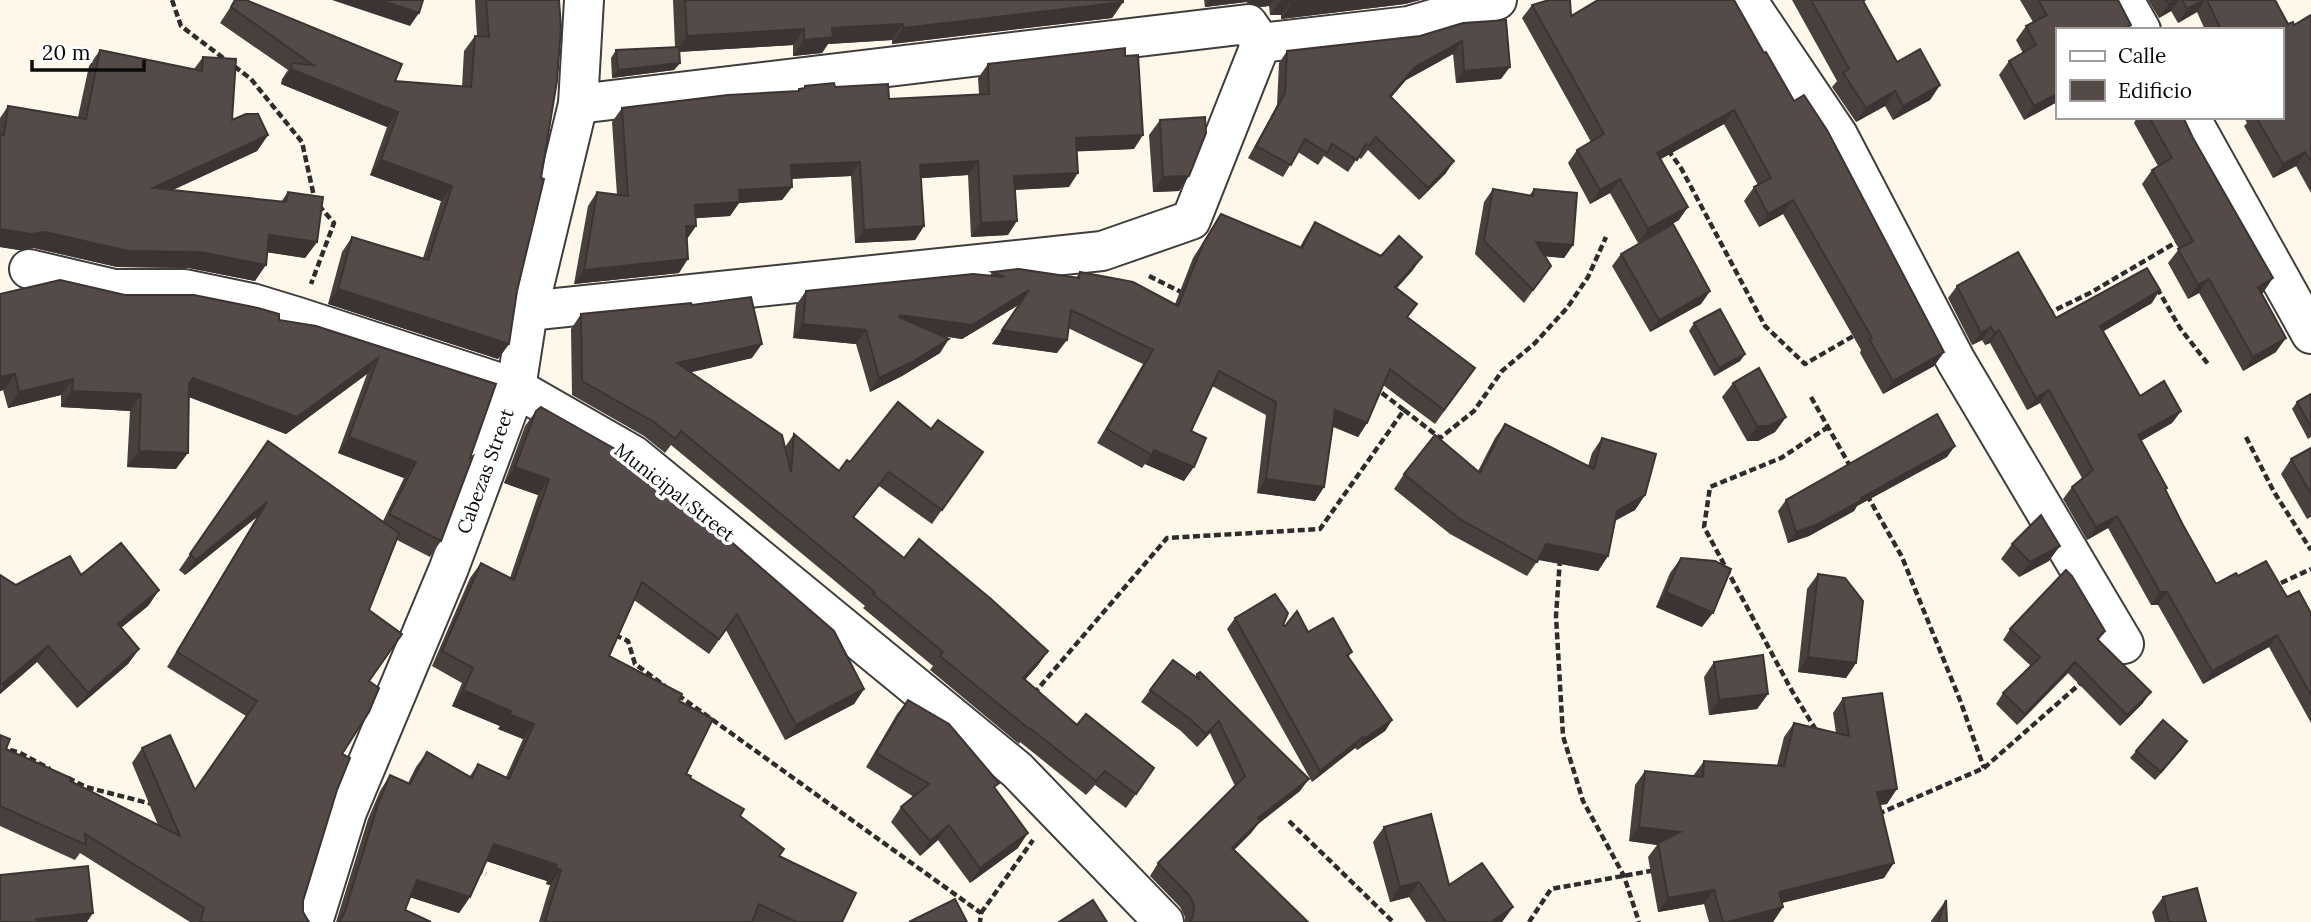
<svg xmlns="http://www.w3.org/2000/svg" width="2311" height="922" font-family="Lora,serif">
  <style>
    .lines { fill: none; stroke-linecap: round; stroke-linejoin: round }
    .street-casing { stroke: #3e3e3e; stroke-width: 42 }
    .path { stroke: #2d2d2d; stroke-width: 4.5; stroke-dasharray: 7 3.5; stroke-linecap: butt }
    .street { stroke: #fff; stroke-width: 38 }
    .wall { fill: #48403d }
    .shaded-wall { fill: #3b3432 }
    .building { fill: #544a47; stroke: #3b3432; stroke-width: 2 }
    .labels { text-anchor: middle; stroke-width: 7; stroke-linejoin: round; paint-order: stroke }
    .street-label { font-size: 19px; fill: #0b0b0b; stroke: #fff }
  </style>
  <rect width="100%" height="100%" fill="#fff7ea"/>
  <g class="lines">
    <!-- street casing -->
    <g class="street-casing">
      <g id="street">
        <path d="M 1747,0 L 1838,135 L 1956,361 L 2124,644"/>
        <path d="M 2124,0 L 2141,30"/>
        <path d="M 578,104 L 1248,24 L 1261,43 L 1409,26 L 1497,0"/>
        <path d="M 2190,117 L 2311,334"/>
        <path d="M 29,269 L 114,289 L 185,289 L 252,303 L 298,317 L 516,388 L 633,455 L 1017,770 L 1164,922"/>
        <path d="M 528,311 L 1102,251 L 1191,220 L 1261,43"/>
        <path d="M 313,922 L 347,812 L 449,568 L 516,388 L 528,311 L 578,104 L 584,0"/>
      </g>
    </g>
    <!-- path -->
    <g class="path">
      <path d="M 172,0 L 181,26 L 251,79 L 302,142 L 315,201 L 334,223 L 311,284"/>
      <path d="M 1668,150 L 1681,168 L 1765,326 L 1805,364 L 1857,334"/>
      <path d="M 1149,276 L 1185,294"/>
      <path d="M 2157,288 L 2180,328 L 2208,364"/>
      <path d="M 2047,314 L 2090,293 L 2180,240"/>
      <path d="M 1811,397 L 1850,466"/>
      <path d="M 1404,410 L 1440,438 L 1474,411 L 1502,371 L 1535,343 L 1567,308 L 1588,277 L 1606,237"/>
      <path d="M 2246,437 L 2274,492 L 2311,550"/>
      <path d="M 1867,495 L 1902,557 L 1960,700 L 1984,768"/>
      <path d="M 1560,559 L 1556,616 L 1563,736 L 1583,801 L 1624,876 L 1639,922"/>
      <path d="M 2281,583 L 2311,569"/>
      <path d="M 615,635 L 628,641 L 635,664 L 665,686"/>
      <path d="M 1038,694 L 1036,691 L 1167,538 L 1320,529 L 1404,410 L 1378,390"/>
      <path d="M 678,695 L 981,913 L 980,922"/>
      <path d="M 1816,730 L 1792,691 L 1704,527 L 1710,487 L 1781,458 L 1828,427"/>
      <path d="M 0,747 L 20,753 L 50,769"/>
      <path d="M 68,778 L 86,787 L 152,804"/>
      <path d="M 1878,814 L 1984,768 L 2082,682"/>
      <path d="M 1289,821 L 1393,922"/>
      <path d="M 476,870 L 486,874"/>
      <path d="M 981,913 L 1033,840"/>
      <path d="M 1529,922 L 1551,889 L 1656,870"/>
    </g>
    <!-- street -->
    <use href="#street" class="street"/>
  </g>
  <!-- wall -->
  <g class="wall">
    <path d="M 235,0 L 395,81 L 462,87 L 464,51 L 475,36 L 477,36 L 475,0 L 559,0 L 509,344 L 498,359 L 328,304 L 342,252 L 352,237 L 423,258 L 441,201 L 370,175 L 387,127 L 281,84 L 282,79 L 288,70 L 220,23 Z"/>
    <path d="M 673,0 L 1123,0 L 1123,2 L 1112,18 L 892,44 L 892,40 L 828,44 L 822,53 L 793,56 L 793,45 L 679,52 L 680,63 L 674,70 L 612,78 L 611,58 L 616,50 L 675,47 Z"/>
    <path d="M 1204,0 L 1420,0 L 1405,4 L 1281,19 L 1281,15 L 1270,15 L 1269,6 L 1260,7 L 1246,2 L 1205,7 Z"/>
    <path d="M 1792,0 L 1866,0 L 1864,2 L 1897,62 L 1940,85 L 1930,100 L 1893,120 L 1885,106 L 1856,122 L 1832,87 L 1837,81 Z"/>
    <path d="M 2020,0 L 2118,0 L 2057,30 L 2057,102 L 2024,120 L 1999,75 L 2009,61 L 2023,53 L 2016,40 L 2026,26 L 2033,22 Z"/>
    <path d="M 2148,0 L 2275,0 L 2288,24 L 2294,25 L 2311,15 L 2311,193 L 2296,166 L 2273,178 L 2244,126 L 2247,123 L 2244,117 L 2281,117 L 2281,30 L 2205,30 L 2197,12 L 2178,23 L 2171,11 L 2159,18 Z"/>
    <path d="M 1532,5 L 1571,16 L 1764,53 L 1794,101 L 1944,352 L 1934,366 L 1883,394 L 1860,353 L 1861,350 L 1783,214 L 1759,227 L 1744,201 L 1754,187 L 1758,185 L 1724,124 L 1661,159 L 1679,220 L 1638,243 L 1610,193 L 1590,204 L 1568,163 L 1577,150 L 1591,142 L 1522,18 Z"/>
    <path d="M 1463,23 L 1501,79 L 1456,83 L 1453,54 L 1406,80 L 1391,97 L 1446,173 L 1419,200 L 1368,150 L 1361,159 L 1358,157 L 1348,172 L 1324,156 L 1318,165 L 1298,152 L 1283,177 L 1248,158 L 1277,105 L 1279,63 L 1287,51 L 1420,36 Z"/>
    <path d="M 100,50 L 194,69 L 203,57 L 232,120 L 268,135 L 257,151 L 173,190 L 281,202 L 288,192 L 317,242 L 305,258 L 268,252 L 255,281 L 189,268 L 117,267 L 34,248 L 19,250 L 0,247 L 0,118 L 8,106 L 78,117 L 89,66 Z"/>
    <path d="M 988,64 L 1134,149 L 1077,151 L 1069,187 L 1015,190 L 1008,235 L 971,237 L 968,175 L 921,178 L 924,226 L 915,240 L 855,243 L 851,176 L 791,179 L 792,187 L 782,200 L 739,203 L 730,216 L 695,218 L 696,226 L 687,239 L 679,273 L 574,284 L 588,206 L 597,192 L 617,195 L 612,122 L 622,108 L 797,91 L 799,89 L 804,88 L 805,86 L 835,87 L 889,99 L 979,94 L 978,78 Z"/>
    <path d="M 2137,117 L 2183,117 L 2263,293 L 2262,293 L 2276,352 L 2243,371 L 2199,293 L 2188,299 L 2168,263 L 2179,249 L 2142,184 L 2152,170 L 2158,166 L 2134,123 Z"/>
    <path d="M 1160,120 L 1189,176 L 1179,191 L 1153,192 L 1149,135 Z"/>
    <path d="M 1493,189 L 1529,196 L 1534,189 L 1573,245 L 1564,258 L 1545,256 L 1551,266 L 1524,303 L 1475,254 L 1484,202 Z"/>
    <path d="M 1221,214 L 1300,247 L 1306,236 L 1315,222 L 1381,256 L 1422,257 L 1412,271 L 1397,288 L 1417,304 L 1408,317 L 1475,368 L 1435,424 L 1383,385 L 1367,423 L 1358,437 L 1333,427 L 1324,487 L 1315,501 L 1257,493 L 1266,415 L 1212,386 L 1191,431 L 1184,481 L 1145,464 L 1142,468 L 1097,443 L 1143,364 L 1068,328 L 1057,353 L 992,344 L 1020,304 L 962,339 L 942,336 L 940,353 L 902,376 L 870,392 L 856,344 L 793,338 L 796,305 L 806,291 L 990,276 L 992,272 L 1076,278 L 1080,272 L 1175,304 L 1193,258 Z"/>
    <path d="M 1621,254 L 1710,291 L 1701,304 L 1650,332 L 1612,266 Z"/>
    <path d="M 1957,286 L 2056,318 L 2152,303 L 2103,331 L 2140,396 L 2181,411 L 2172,423 L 2141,441 L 2183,525 L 2216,584 L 2238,576 L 2287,597 L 2311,613 L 2311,723 L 2269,647 L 2203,684 L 2158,605 L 2151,605 L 2108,528 L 2087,540 L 2063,499 L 2072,487 L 2082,478 L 2040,403 L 2027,410 L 1990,343 L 1985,345 L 1982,340 L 1972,345 L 1948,298 Z"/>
    <path d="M 0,294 L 125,295 L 279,320 L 496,384 L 441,541 L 430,557 L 397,540 L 369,610 L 369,681 L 342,754 L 337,790 L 303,901 L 303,912 L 309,922 L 190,922 L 80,853 L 75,860 L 0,826 L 0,735 L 6,749 L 158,825 L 132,763 L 142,748 L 195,790 L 246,716 L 167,667 L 257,517 L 185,575 L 179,570 L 268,441 L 383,521 L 404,478 L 338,453 L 367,374 L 286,434 L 189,397 L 176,469 L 127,467 L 130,411 L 61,407 L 61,395 L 8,408 L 3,390 L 0,391 Z"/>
    <path d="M 692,305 L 752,358 L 690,372 L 785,447 L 794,434 L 839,471 L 850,462 L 931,429 L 983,452 L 932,524 L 879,486 L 854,517 L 904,558 L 1048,651 L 1038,665 L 1025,680 L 1077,725 L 1154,768 L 1126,808 L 1095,785 L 1086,795 L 1020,742 L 1019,744 L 930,670 L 933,666 L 863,608 L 865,606 L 671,445 L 665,453 L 644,436 L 572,395 L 571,329 L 581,314 Z"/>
    <path d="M 1694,323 L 1745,354 L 1740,361 L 1714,376 L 1689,331 Z"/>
    <path d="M 1733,383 L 1786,417 L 1775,432 L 1758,441 L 1747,441 L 1722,397 Z"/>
    <path d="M 2311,394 L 2311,437 L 2308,439 L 2292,409 L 2297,402 Z"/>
    <path d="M 536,411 L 864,689 L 854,704 L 785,740 L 726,630 L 709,654 L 634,600 L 609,656 L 679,701 L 686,774 L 690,778 L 740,816 L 842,922 L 539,922 L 550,885 L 546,884 L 547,881 L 486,861 L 470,897 L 459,913 L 410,897 L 405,910 L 431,922 L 336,922 L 368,819 L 380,791 L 390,775 L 408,783 L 416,767 L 427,752 L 470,776 L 478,764 L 506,777 L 523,739 L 498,729 L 500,726 L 452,706 L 462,683 L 432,666 L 470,578 L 481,563 L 510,578 L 538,495 L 504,483 L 525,426 Z"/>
    <path d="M 1505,424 L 1588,466 L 1592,453 L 1602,438 L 1645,495 L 1635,510 L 1615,521 L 1608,556 L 1598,571 L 1538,560 L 1527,576 L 1450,534 L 1394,489 L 1404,474 L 1478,471 L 1495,438 Z"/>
    <path d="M 2311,448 L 2311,517 L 2307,519 L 2281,474 L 2291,459 Z"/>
    <path d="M 1947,457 L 1857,506 L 1854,511 L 1809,536 L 1788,543 L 1778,511 L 1786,500 Z"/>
    <path d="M 2012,544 L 2049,561 L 2019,577 L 2001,559 Z"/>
    <path d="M 1681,558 L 1702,627 L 1656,607 L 1670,573 Z"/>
    <path d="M 1818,574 L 1856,663 L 1846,678 L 1798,672 L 1807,589 Z"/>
    <path d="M 0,575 L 16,585 L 81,575 L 159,590 L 148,606 L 121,628 L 139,649 L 128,664 L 77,708 L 37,662 L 0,694 Z"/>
    <path d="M 1235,618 L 1283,625 L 1308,632 L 1352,652 L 1348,657 L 1392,720 L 1385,731 L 1357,750 L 1355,748 L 1312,782 L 1227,629 Z"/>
    <path d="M 2010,629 L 2105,631 L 2098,641 L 2143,703 L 2120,726 L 2068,673 L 2017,725 L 1996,704 L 2003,693 L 2031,666 L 2003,640 Z"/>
    <path d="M 1714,662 L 1768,694 L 1757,709 L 1709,715 L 1704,677 Z"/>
    <path d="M 1197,674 L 1300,791 L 1258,824 L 1251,833 L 1234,850 L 1308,922 L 1185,922 L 1185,917 L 1180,907 L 1150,876 L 1158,863 L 1235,786 L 1210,733 L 1197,747 L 1181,731 L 1141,702 L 1150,690 L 1195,677 Z"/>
    <path d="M 1843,698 L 1887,804 L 1880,805 L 1884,878 L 1782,903 L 1783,907 L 1773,922 L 1709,922 L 1704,904 L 1658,912 L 1648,857 L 1657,845 L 1629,841 L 1635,785 L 1645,771 L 1693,776 L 1704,761 L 1777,765 L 1784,737 L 1794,723 L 1836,733 L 1833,713 Z"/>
    <path d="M 908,700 L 995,788 L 1018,848 L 970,883 L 938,840 L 920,856 L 891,822 L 901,807 L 914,797 L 866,767 L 897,714 Z"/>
    <path d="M 2182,749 L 2155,780 L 2130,758 L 2136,751 Z"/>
    <path d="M 1384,827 L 1449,885 L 1513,907 L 1502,922 L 1426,922 L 1409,897 L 1390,902 L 1373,842 Z"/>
    <path d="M 2163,897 L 2206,922 L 2155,922 L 2152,912 Z"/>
    <path d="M 1946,900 L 1947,922 L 1931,922 L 1931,921 Z"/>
  </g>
  <!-- shaded-wall -->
  <g class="shaded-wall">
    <path d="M 332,0 L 380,0 L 419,13 L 410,26 Z"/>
    <path d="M 1210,0 L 1274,0 L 1269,6 L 1260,7 L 1246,2 L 1205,7 Z"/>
    <path d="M 1281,0 L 1292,0 L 1281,15 L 1270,15 Z"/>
    <path d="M 1315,0 L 1420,0 L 1405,4 L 1281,19 L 1292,3 Z"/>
    <path d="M 2176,0 L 2179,0 L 2171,11 L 2159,18 L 2169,4 Z"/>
    <path d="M 2204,0 L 2205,0 L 2197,12 L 2178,23 L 2187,9 Z"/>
    <path d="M 1123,2 L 1112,18 L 892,44 L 903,28 Z"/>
    <path d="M 903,24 L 892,40 L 828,44 L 822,53 L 793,56 L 804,40 L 832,28 Z"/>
    <path d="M 804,29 L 793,45 L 676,52 L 687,36 Z"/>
    <path d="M 1462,41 L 1453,54 L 1406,80 L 1382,108 L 1390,96 L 1415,67 Z"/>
    <path d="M 680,63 L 674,70 L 612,78 L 618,70 Z"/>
    <path d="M 1510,67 L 1501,79 L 1456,83 L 1464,71 Z"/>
    <path d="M 291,69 L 398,112 L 387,127 L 281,84 Z"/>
    <path d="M 1940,85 L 1930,100 L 1893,120 L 1903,106 Z"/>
    <path d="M 1895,91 L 1885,106 L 1856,122 L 1866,108 Z"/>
    <path d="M 2057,94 L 2057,102 L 2024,120 L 2034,106 Z"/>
    <path d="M 1734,110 L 1724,124 L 1648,166 L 1657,153 Z"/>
    <path d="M 268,135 L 257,151 L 142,204 L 153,188 Z"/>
    <path d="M 1143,135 L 1134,149 L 1066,152 L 1076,138 Z"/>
    <path d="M 2305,152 L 2296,166 L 2273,178 L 2283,164 Z"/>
    <path d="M 381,160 L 452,186 L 441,201 L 370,175 Z"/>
    <path d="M 978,161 L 968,175 L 910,179 L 920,165 Z"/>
    <path d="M 1454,161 L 1446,173 L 1419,200 L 1428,188 Z"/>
    <path d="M 860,162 L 851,176 L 781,179 L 791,165 Z"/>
    <path d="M 1078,173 L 1069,187 L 1005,190 L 1014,176 Z"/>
    <path d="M 1189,176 L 1179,191 L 1153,192 L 1163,177 Z"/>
    <path d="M 1620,179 L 1610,193 L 1590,204 L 1600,190 Z"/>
    <path d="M 792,187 L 782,200 L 739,203 L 730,216 L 685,219 L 695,205 L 739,190 Z"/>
    <path d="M 1793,200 L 1783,214 L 1759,227 L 1768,214 Z"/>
    <path d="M 1688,207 L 1679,220 L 1638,243 L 1648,229 Z"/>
    <path d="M 1017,221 L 1008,235 L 971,237 L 981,223 Z"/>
    <path d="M 686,226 L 696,226 L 686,240 Z"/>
    <path d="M 924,226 L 915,240 L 855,243 L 864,230 Z"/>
    <path d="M 0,229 L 45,232 L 200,252 L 266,265 L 255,281 L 189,268 L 117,267 L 34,248 L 19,250 L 0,247 Z"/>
    <path d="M 269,235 L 317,242 L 305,258 L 258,251 Z"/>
    <path d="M 1536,242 L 1573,245 L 1564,258 L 1527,255 Z"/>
    <path d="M 1422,257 L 1412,271 L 1385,301 L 1395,287 Z"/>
    <path d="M 688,259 L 679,273 L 574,284 L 584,270 Z"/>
    <path d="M 2273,278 L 2263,293 L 2248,301 L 2258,287 Z"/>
    <path d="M 2209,279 L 2199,293 L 2188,299 L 2198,285 Z"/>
    <path d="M 338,289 L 509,344 L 498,359 L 328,304 Z"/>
    <path d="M 1029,290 L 1020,304 L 962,339 L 890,328 L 900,315 Z"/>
    <path d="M 2160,290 L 2152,303 L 2092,338 L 2100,326 Z"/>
    <path d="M 1710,291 L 1701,304 L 1650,332 L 1659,320 Z"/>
    <path d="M 803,324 L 866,330 L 856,344 L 793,338 Z"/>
    <path d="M 1991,327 L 1982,340 L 1972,345 L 1981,333 Z"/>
    <path d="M 1002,330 L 1067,340 L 1057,353 L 992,344 Z"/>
    <path d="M 1999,330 L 1990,343 L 1985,345 L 1994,333 Z"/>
    <path d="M 2286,338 L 2276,352 L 2243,371 L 2253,357 Z"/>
    <path d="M 949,339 L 940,353 L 902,376 L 870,392 L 879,378 Z"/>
    <path d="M 762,344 L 752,358 L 667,378 L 677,363 Z"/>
    <path d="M 1944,352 L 1934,366 L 1883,394 L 1893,381 Z"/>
    <path d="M 1745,354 L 1740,361 L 1714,376 L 1719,368 Z"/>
    <path d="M 378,358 L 367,374 L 286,434 L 181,394 L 193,378 Z"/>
    <path d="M 15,374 L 3,390 L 0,391 L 0,377 Z"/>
    <path d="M 73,379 L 61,395 L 8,408 L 19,392 Z"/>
    <path d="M 2049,390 L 2040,403 L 2027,410 L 2036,398 Z"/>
    <path d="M 72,391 L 141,394 L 130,411 L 61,407 Z"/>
    <path d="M 1335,410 L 1367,423 L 1358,437 L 1325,423 Z"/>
    <path d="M 2181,411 L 2172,423 L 2130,447 L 2138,435 Z"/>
    <path d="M 1786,417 L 1775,432 L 1758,441 L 1747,441 L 1757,426 Z"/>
    <path d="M 349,437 L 416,462 L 404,478 L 338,453 Z"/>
    <path d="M 1955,446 L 1947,457 L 1857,506 L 1854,511 L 1809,536 L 1788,543 L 1796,532 L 1861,498 Z"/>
    <path d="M 1154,450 L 1194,467 L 1184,481 L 1145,464 Z"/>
    <path d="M 139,451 L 188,453 L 176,469 L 127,467 Z"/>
    <path d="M 515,467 L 549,479 L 538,495 L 504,483 Z"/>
    <path d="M 889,472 L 879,486 L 843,531 L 853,517 Z"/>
    <path d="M 1266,479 L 1324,487 L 1315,501 L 1257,493 Z"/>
    <path d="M 1645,495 L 1635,510 L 1606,525 L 1617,511 Z"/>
    <path d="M 267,502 L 257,517 L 185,575 L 196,560 Z"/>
    <path d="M 2117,516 L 2108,528 L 2087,540 L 2096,527 Z"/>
    <path d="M 1546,544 L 1608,556 L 1598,571 L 1536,559 Z"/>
    <path d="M 2060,546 L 2049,561 L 2019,577 L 2030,562 Z"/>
    <path d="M 159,590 L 148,606 L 107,639 L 118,624 Z"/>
    <path d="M 1666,592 L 1713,613 L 1702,627 L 1656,607 Z"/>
    <path d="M 2160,592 L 2167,592 L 2158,605 L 2151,605 Z"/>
    <path d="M 2277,635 L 2269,647 L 2203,684 L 2212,671 Z"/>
    <path d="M 48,646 L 37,662 L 0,694 L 0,687 L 2,684 Z"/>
    <path d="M 139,649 L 128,664 L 77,708 L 88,693 Z"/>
    <path d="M 1048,651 L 1038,665 L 1013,693 L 1023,678 Z"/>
    <path d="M 1808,657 L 1856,663 L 1846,678 L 1798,672 Z"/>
    <path d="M 2075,662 L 2068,673 L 2017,725 L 2025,714 Z"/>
    <path d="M 864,689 L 854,704 L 785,740 L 796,725 Z"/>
    <path d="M 463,690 L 511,711 L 500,726 L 452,706 Z"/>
    <path d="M 2151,692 L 2143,703 L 2120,726 L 2127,715 Z"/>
    <path d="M 1768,694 L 1757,709 L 1709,715 L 1719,700 Z"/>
    <path d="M 509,714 L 534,724 L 523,739 L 498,729 Z"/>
    <path d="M 1392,720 L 1385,731 L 1357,750 L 1364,739 Z"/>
    <path d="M 1219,721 L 1210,733 L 1197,747 L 1206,734 Z"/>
    <path d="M 1363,737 L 1355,748 L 1312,782 L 1320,771 Z"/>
    <path d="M 2187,741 L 2182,749 L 2155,780 L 2161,772 Z"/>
    <path d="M 1309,779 L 1300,791 L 1258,824 L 1251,833 L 1223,861 L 1232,848 L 1258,818 Z"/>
    <path d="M 1897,789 L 1887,804 L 1867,806 L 1877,792 Z"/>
    <path d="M 949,825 L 938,840 L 920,856 L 930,841 Z"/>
    <path d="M 1639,827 L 1680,832 L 1657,845 L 1629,841 Z"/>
    <path d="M 1028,833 L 1018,848 L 970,883 L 980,868 Z"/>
    <path d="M 494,844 L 557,865 L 547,881 L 483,860 Z"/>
    <path d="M 1894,863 L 1884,878 L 1769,906 L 1779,892 Z"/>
    <path d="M 556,868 L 561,870 L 550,885 L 546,884 Z"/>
    <path d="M 417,880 L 470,897 L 459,913 L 406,896 Z"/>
    <path d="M 1419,882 L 1409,897 L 1390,902 L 1400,887 Z"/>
    <path d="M 1714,890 L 1704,904 L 1658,912 L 1668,898 Z"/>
    <path d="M 1513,907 L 1502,922 L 1491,922 Z"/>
    <path d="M 1783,907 L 1773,922 L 1728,922 Z"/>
    <path d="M 93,913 L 87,922 L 34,922 L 36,919 Z"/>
  </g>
  <!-- building -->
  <g class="building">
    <path d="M 235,0 L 246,0 L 402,64 L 395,81 L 471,87 L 475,36 L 489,37 L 486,0 L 559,0 L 561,27 L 557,81 L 541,178 L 544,179 L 517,291 L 509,344 L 338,289 L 352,237 L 428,260 L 452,186 L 381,160 L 398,112 L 291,69 L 292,63 L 313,65 L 231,7 Z"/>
    <path d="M 380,0 L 423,0 L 419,13 Z"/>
    <path d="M 685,0 L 1123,0 L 1123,2 L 903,28 L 903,24 L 832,28 L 833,37 L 804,40 L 804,29 L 687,36 Z"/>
    <path d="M 1292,0 L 1315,0 L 1292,3 Z"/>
    <path d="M 1549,0 L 1570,0 L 1571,16 L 1598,0 L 1734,0 L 1764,53 L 1766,52 L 1794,101 L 1804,95 L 1827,130 L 1944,352 L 1893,381 L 1869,339 L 1872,338 L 1793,200 L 1768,214 L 1754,187 L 1771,178 L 1734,110 L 1657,153 L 1688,207 L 1648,229 L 1620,179 L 1600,190 L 1577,150 L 1604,134 L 1532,5 Z"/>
    <path d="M 1811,0 L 1864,0 L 1863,1 L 1897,62 L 1920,49 L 1940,85 L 1903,106 L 1895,91 L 1866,108 L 1843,73 L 1849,69 Z"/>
    <path d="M 2038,0 L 2118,0 L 2131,25 L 2122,30 L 2057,30 L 2057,94 L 2034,106 L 2009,61 L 2036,45 L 2026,26 L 2047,15 Z"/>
    <path d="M 2166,0 L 2176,0 L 2169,4 Z"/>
    <path d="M 2182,0 L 2204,0 L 2187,9 Z"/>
    <path d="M 2207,0 L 2275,0 L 2288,24 L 2293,22 L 2294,25 L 2311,15 L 2311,162 L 2305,152 L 2283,164 L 2256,117 L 2281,117 L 2281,30 L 2221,30 Z"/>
    <path d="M 1506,20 L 1510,67 L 1464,71 L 1462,41 L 1415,67 L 1390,96 L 1454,161 L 1428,188 L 1376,137 L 1369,146 L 1366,144 L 1357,160 L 1332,144 L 1327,153 L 1305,139 L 1291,165 L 1256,146 L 1285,93 L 1287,51 L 1420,36 L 1463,23 Z"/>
    <path d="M 679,47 L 680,63 L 618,70 L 616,50 Z"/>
    <path d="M 1125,48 L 1125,56 L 1138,55 L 1143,135 L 1076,138 L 1078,173 L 1014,176 L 1017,221 L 981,223 L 978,161 L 920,165 L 924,226 L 864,230 L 860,162 L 791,165 L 792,187 L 739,190 L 740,202 L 695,205 L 696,226 L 686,226 L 688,259 L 584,270 L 597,192 L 628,196 L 622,108 L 728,95 L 799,91 L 799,89 L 805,88 L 805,86 L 834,83 L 835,87 L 888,84 L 889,99 L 989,94 L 988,64 Z"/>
    <path d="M 100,50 L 202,71 L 203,57 L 236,59 L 232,120 L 246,114 L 258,114 L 268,135 L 153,188 L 286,202 L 288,192 L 323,197 L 317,242 L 269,235 L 266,265 L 200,252 L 128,251 L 45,232 L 31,234 L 0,229 L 0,134 L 4,135 L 8,106 L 86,119 Z"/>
    <path d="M 1205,117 L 1206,133 L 1189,176 L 1163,177 L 1160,120 Z"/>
    <path d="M 2149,117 L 2183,117 L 2193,138 L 2273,278 L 2258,287 L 2286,338 L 2253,357 L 2209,279 L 2198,285 L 2178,249 L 2193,241 L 2152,170 L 2172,158 Z"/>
    <path d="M 1493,189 L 1533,196 L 1534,189 L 1577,193 L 1573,245 L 1536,242 L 1551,266 L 1533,290 L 1484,241 Z"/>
    <path d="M 1221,214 L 1302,248 L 1315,222 L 1381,256 L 1399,236 L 1422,257 L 1395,287 L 1417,304 L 1407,317 L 1475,368 L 1444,410 L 1390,369 L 1367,423 L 1335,410 L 1324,487 L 1266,479 L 1276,402 L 1219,371 L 1191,431 L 1206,438 L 1194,467 L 1154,450 L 1152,455 L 1107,429 L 1153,350 L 1071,310 L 1067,340 L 1002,330 L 1029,290 L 972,325 L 900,315 L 899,317 L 949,339 L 912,362 L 879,378 L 866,330 L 803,324 L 806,291 L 973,274 L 1004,277 L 992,272 L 1019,269 L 1079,278 L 1080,272 L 1133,282 L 1178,306 L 1203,244 Z"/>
    <path d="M 1673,224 L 1710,291 L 1659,320 L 1621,254 Z"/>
    <path d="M 2018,252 L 2056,318 L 2147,268 L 2160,290 L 2100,326 L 2140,396 L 2164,381 L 2181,411 L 2138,435 L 2167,488 L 2165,489 L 2183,525 L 2216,584 L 2236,573 L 2238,576 L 2266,561 L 2287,597 L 2299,591 L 2311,613 L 2311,695 L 2277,635 L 2212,671 L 2167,592 L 2160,592 L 2117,516 L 2096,527 L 2072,487 L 2093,470 L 2049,390 L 2036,398 L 1999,330 L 1994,333 L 1991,327 L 1981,333 L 1957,286 Z"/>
    <path d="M 60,280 L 125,295 L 194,295 L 258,308 L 279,314 L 279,320 L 316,326 L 496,384 L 470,458 L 473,456 L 441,541 L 389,514 L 416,462 L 349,437 L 378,358 L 297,417 L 193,378 L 189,384 L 188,453 L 139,451 L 141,394 L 72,391 L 73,379 L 19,392 L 15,374 L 0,377 L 0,294 Z"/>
    <path d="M 751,297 L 762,344 L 677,363 L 782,435 L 791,472 L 794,434 L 839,471 L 847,460 L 850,462 L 898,402 L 931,429 L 938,420 L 983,452 L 942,510 L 889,472 L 853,517 L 904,558 L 919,539 L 991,599 L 1048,651 L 1023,678 L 1077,725 L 1086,714 L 1154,768 L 1136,794 L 1105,771 L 1096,781 L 1030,728 L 1029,729 L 940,656 L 943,652 L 873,594 L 875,592 L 681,431 L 675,439 L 654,422 L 582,381 L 581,314 L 691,303 L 692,305 Z"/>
    <path d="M 1720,309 L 1745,354 L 1719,368 L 1694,323 Z"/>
    <path d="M 1759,368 L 1786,417 L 1769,426 L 1757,426 L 1733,383 Z"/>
    <path d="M 2311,394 L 2311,427 L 2297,402 Z"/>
    <path d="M 541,407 L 631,458 L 690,506 L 834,631 L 864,689 L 796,725 L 737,614 L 719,639 L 642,582 L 609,656 L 682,694 L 679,701 L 713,719 L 686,774 L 691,776 L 690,778 L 744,809 L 740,816 L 784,849 L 779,856 L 856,893 L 842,922 L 796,922 L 759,904 L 752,922 L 548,922 L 545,921 L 561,870 L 556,868 L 557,865 L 494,844 L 470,897 L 417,880 L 405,910 L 431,922 L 339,922 L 344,914 L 378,804 L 390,775 L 410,784 L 427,752 L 472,778 L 478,764 L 509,779 L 534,724 L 509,714 L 511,711 L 463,690 L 473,668 L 442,651 L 481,563 L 514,580 L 549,479 L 515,467 L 536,411 Z"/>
    <path d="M 1937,414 L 1955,446 L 1861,498 L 1862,500 L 1816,525 L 1796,532 L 1786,500 Z"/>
    <path d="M 1505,424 L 1594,469 L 1602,438 L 1656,454 L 1645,495 L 1617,511 L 1608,556 L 1546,544 L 1537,562 L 1461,520 L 1404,474 L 1435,435 L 1480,473 Z"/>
    <path d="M 268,441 L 399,533 L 369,610 L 402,634 L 369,681 L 379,688 L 369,712 L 342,754 L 350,758 L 337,790 L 303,901 L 303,912 L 309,922 L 200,922 L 204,908 L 85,834 L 86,845 L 0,806 L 0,735 L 10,739 L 6,749 L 71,778 L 70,781 L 180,836 L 142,748 L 170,735 L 195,790 L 257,701 L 177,652 L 267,502 L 196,560 L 190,554 Z"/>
    <path d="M 2311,448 L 2311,494 L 2291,459 Z"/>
    <path d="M 2041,515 L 2060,546 L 2030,562 L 2012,544 Z"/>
    <path d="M 121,543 L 159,590 L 118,624 L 139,649 L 88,693 L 48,646 L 2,684 L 5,687 L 0,691 L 0,575 L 16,585 L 70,556 L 81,575 Z"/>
    <path d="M 1681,558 L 1715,561 L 1731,569 L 1713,613 L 1666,592 Z"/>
    <path d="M 2066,570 L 2072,576 L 2105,631 L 2097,639 L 2151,692 L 2127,715 L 2075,662 L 2025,714 L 2003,693 L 2040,657 L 2010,629 Z"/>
    <path d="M 1818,574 L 1845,578 L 1863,601 L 1856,663 L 1808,657 Z"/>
    <path d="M 1275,594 L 1288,613 L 1283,625 L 1285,626 L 1297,611 L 1308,632 L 1333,618 L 1352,652 L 1347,655 L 1392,720 L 1364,739 L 1363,737 L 1320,771 L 1235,618 Z"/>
    <path d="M 1763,655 L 1768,694 L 1719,700 L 1714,662 Z"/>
    <path d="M 1173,660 L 1200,680 L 1197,674 L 1200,672 L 1309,779 L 1258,818 L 1260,821 L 1232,848 L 1308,922 L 1190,922 L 1193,916 L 1194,905 L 1189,895 L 1158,863 L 1245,776 L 1219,721 L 1206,734 L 1190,719 L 1150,690 Z"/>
    <path d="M 1882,693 L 1897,789 L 1877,792 L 1894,863 L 1779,892 L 1783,907 L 1728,922 L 1723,922 L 1714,890 L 1668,898 L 1658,843 L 1680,832 L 1639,827 L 1645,771 L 1703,777 L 1704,761 L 1784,766 L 1794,723 L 1849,736 L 1843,698 Z"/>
    <path d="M 908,700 L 949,724 L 999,783 L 994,787 L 1028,833 L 980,868 L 949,825 L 930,841 L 901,807 L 929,784 L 876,753 Z"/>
    <path d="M 2163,720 L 2187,741 L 2161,772 L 2136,751 Z"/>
    <path d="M 1431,814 L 1449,885 L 1482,863 L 1513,907 L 1491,922 L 1446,922 L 1419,882 L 1400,887 L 1384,827 Z"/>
    <path d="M 88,866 L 93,913 L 36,919 L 37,922 L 0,922 L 0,875 Z"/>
    <path d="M 2197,888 L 2206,922 L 2169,922 L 2163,897 Z"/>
    <path d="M 955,899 L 967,922 L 909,922 Z"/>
    <path d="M 1093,900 L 1107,922 L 1059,922 Z"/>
    <path d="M 1946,900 L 1947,922 L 1938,922 Z"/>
  </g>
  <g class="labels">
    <!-- street labels -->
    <g class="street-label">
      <text transform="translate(485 471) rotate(-70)" y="7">Cabezas Street</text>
      <text transform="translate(675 492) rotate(38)" y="7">Municipal Street</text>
    </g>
  </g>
  <!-- legend -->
  <rect x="2056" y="28" width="228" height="91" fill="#ffffff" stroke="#9d9d9d" stroke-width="2"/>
  <rect x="2070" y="51" width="35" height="10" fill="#ffffff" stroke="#9d9d9d" stroke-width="2"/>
  <text x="2118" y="63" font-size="21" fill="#0b0b0b">Calle</text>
  <rect x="2070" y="80" width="35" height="21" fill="#544a47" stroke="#9d9d9d" stroke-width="2"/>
  <text x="2118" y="98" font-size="21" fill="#0b0b0b">Edificio</text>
  <!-- scale -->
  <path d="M32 60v10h112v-10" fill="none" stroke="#0b0b0b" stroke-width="3.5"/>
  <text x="42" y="60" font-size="21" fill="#0b0b0b" stroke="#ffffff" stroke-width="5" paint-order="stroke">20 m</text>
</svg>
